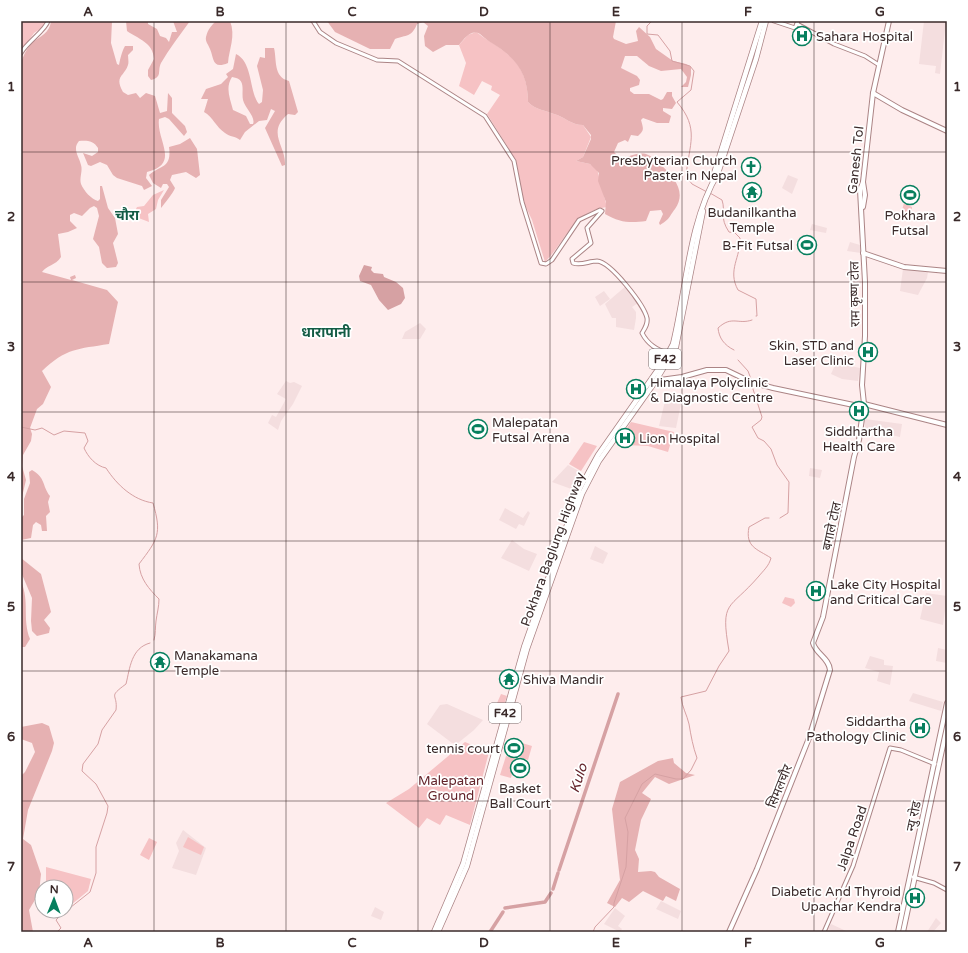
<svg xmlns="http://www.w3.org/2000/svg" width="968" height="953" font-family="'Varela Round','Noto Sans Devanagari',sans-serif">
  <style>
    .built { fill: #f4dedf }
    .green { fill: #f6c2c4 }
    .forest { fill: #e6b1b2; fill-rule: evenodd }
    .water { fill: #d6a1a3 }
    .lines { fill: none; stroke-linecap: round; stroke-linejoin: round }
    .stream { stroke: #d6a1a3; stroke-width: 1 }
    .canal { stroke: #d6a1a3; stroke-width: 3.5 }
    .minor-casing { stroke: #ab8485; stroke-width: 5 }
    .major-casing { stroke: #ab8485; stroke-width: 6 }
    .highway-casing { stroke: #ab8485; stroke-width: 6 }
    .minor { stroke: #fff; stroke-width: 3 }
    .major { stroke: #fff; stroke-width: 4 }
    .highway { stroke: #fff; stroke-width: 4.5 }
    .grid { fill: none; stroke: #3a2a2a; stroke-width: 1; stroke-opacity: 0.55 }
    .labels { text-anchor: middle; stroke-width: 3.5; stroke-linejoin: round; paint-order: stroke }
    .shield { fill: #fff; stroke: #756a6a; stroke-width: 1 }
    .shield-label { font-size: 12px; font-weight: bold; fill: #3a2a2a }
    .poi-label { font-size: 13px; fill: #3a2a2a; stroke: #fff; text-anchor: start }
    .street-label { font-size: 13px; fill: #3a2a2a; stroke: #fff }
    .park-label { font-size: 13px; fill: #63232a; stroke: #fff }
    .neighbourhood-label { font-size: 14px; font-weight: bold; fill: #135c45; stroke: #fff }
    .water-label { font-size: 14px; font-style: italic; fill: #64242b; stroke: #fff }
    .neatline { fill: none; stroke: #3a2a2a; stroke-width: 1.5 }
    .grid-label { font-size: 13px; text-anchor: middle; font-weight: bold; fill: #3a2a2a }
  </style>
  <rect width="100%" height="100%" fill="#feeded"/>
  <!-- built -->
  <g class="built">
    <path d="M 924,21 L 946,21 L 940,74 L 935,73 L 936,66 L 919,64 Z"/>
    <path d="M 788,175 L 798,179 L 792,194 L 782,188 Z"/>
    <path d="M 812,224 L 827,228 L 826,233 L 810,230 Z"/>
    <path d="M 850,242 L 860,245 L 861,253 L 847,251 Z"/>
    <path d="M 903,269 L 928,272 L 927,278 L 918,295 L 900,291 Z"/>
    <path d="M 626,286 L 638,303 L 632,307 L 636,312 L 636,318 L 634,330 L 616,327 L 616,318 L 612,318 L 605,304 Z"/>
    <path d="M 604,291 L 610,299 L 600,306 L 595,297 Z"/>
    <path d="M 420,323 L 426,329 L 420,339 L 402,339 L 405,332 Z"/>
    <path d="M 836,363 L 860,368 L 858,381 L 842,379 L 831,374 Z"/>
    <path d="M 735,377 L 745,383 L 742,388 L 734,383 Z"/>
    <path d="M 286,381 L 290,383 L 294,382 L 302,386 L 293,404 L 281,421 L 278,430 L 268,423 L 272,415 L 276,417 L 286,399 L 277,394 Z"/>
    <path d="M 665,401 L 681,404 L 676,428 L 659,426 Z"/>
    <path d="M 865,419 L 902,424 L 900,437 L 865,429 Z"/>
    <path d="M 568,465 L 582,473 L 574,490 L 552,482 Z"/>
    <path d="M 810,468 L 822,470 L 820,478 L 809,476 Z"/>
    <path d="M 505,508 L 523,518 L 528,511 L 530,513 L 524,526 L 519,524 L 516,529 L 499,520 Z"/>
    <path d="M 512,540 L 524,549 L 537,554 L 529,571 L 501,558 Z"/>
    <path d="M 595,546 L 608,553 L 603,564 L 590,559 Z"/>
    <path d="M 926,593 L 947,596 L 943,625 L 920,619 Z"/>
    <path d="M 938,648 L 947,650 L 947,663 L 936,661 Z"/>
    <path d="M 870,656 L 884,660 L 884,665 L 893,666 L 890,685 L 877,681 L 879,672 L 865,668 Z"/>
    <path d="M 913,693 L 943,702 L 941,711 L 909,701 Z"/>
    <path d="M 447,704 L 483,720 L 474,730 L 458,743 L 452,743 L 427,724 L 440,705 Z"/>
    <path d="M 183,830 L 206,848 L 196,875 L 172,868 L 179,851 L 176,843 Z"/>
    <path d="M 661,901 L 681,911 L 678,919 L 656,909 Z"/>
    <path d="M 375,907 L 384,912 L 381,920 L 371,916 Z"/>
    <path d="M 615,908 L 625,916 L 618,926 L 622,929 L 620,932 L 604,924 Z"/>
    <path d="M 936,918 L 941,923 L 933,932 L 927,932 Z"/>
    <path d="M 831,924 L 844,930 L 848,932 L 833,932 L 828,929 Z"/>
  </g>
  <!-- green -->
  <g class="green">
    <path d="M 21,21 L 47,21 L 43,27 L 34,33 L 21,52 Z"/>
    <path d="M 476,32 C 480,34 482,37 486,39 C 513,55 528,69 528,102 C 536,110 544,110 554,114 C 565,117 571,125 583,125 L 591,137 L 583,157 L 576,161 L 590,164 L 597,169 L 607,207 C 573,211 566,241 545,262 L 532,220 L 524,203 L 516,160 L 487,114 L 500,95 L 491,90 L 492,86 L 482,81 L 474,95 L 459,86 L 466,63 L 459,45 L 468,35 Z"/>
    <path d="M 164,190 L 158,200 L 156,209 L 148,214 L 149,222 L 136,217 L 135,211 L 137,207 L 144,206 L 153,195 Z"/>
    <path d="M 904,203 L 912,207 L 911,218 L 904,218 L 902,210 Z"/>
    <path d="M 631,422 L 674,432 L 668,452 L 648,446 L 625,445 L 631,434 L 625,431 Z"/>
    <path d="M 584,442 L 597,446 L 581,471 L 569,464 Z"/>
    <path d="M 785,597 L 794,599 L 795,603 L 791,607 L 782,603 Z"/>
    <path d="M 501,694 L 507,696 L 502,711 L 494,710 Z"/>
    <path d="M 511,739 L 521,742 L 517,758 L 507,755 Z"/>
    <path d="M 465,742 L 489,752 L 470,825 L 446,815 L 440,825 L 427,818 L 419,828 L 386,803 L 409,789 Z"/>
    <path d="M 522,743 L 532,746 L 528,760 L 519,757 Z"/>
    <path d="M 506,756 L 516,759 L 511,778 L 500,775 Z"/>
    <path d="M 518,761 L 525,763 L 521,775 L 515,773 Z"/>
    <path d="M 188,837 L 204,847 L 201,855 L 183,847 Z"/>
    <path d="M 149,838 L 157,842 L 149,860 L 140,855 Z"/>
    <path d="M 46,867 L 91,879 L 88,891 L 66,909 L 66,887 L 46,887 Z"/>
  </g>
  <!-- forest -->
  <g class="forest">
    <path d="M 51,21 L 112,21 L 111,43 L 117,64 L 119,65 C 120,59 122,51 125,46 L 133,46 L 133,50 L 128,55 C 128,58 129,62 128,65 C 124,77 114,76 123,92 L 128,95 L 136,93 L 140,98 L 146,93 L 155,96 L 160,113 L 167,111 L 168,93 L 172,98 L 172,113 L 185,126 L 187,132 L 184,136 L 169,119 L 165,117 L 159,119 C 156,140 181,164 147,172 L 146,178 L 152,186 L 144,190 L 142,186 L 117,178 L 113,175 L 107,165 L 100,162 L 91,166 L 88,165 L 83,153 L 92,156 L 98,152 L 98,148 C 94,141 87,140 79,141 C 72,149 79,156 81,165 C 83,171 79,178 81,184 C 84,191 91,199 98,201 L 100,199 L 100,186 L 102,186 L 108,208 L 115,218 L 118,234 L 113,243 L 118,263 L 116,267 L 107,268 L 102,263 L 99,247 L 93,239 L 99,216 L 97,208 L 94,206 L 90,208 L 82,216 L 74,213 L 70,215 L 70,221 L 77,228 L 68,232 L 58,234 L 61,257 C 55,266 47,265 42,272 L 71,280 L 70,277 L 75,275 L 76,278 L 72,280 L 107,290 L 118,302 L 109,344 C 78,349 66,348 42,371 L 51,387 L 43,404 L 37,409 L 30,428 L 32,434 L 31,441 L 23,455 L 22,466 L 26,480 L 21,501 L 21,63 C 23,56 27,48 32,43 C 40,36 50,33 51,21 Z"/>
    <path d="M 126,21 L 148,21 L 148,24 L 157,29 L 160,36 L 166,38 L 169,42 L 172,32 L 177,32 L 173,21 L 190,21 C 180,35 169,49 161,63 C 157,71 163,77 151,80 L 148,76 L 148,70 L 154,59 C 153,42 138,39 127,31 Z"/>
    <path d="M 216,21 L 230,21 C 236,36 229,49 228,63 C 212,70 214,58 210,49 C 208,44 205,41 206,37 C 208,29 211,26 216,21 Z"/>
    <path d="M 327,21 L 616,21 L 613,37 L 614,39 L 626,44 L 638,41 L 636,31 L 639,27 L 650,37 L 656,49 L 673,61 L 686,64 L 691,67 L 691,75 L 688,87 L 681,87 L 686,82 L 687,77 L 681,69 L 661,71 L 649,66 L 637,56 L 625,56 L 621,68 L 637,76 L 640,80 L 639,85 L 630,88 L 630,91 L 634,94 L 649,94 L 661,100 L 663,99 L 667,92 L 672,92 L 672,96 L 676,103 L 672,109 L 663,108 L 663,111 L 671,116 L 669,123 L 657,123 L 643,118 L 641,120 C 643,128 645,130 638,136 L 631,135 L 628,142 L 625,140 L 618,143 L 614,152 L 621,159 C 628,157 638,152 646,154 C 652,156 656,161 661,165 C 674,177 687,192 675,209 C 668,218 671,218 660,225 L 659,223 L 663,214 L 661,210 L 650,211 L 646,221 C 631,223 620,223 605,214 L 606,202 L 598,181 L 599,173 L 590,164 L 576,161 L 583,157 L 591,139 L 591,135 L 583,125 C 571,125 565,117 554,114 C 544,110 536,110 528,102 C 528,77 519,61 498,47 C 492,43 485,39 480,34 C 471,29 465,38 459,45 L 446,45 L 433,52 L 425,46 L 424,36 L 428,26 L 423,22 L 417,24 C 412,37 406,35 395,39 L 390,49 L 370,49 L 335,32 Z"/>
    <path d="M 265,48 L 274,48 C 277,60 273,77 289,81 L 298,112 L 295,115 L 288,114 C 266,133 286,145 285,165 L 282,166 L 265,128 L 275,111 L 271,109 L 267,120 L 259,121 L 245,132 L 240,140 C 235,136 230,137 225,133 C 216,127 213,117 204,112 L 208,99 L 201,99 L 206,89 L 221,84 L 228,77 L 226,74 L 233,69 L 236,54 C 253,62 249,92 259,104 L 262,102 L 263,90 L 257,66 L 260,57 L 265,58 ZM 232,77 C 247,79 241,90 243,100 C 245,108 256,117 253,124 L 250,124 L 246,116 L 233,110 C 230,98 225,88 232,77 Z"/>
    <path d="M 190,138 L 197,149 L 200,175 L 196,178 L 186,172 L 172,175 L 170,180 L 175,188 C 174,192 164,204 161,208 L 161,200 L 169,187 L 167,184 L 163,184 L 161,188 L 153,183 L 149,175 C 161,165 172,168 169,147 L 180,144 Z"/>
    <path d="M 32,470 C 46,478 42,486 50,496 L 48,502 L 50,512 L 46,516 L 47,531 L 42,531 L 41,525 L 36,522 L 33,525 L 31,538 L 21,540 L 21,518 L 24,515 L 24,499 L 30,483 L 29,472 Z"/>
    <path d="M 21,558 L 41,574 L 51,612 L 44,620 L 50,628 L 49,633 L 37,636 L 32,631 L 31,621 L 32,598 L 21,572 Z"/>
    <path d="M 21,581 C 30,603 22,618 30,639 L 25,647 L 21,647 Z"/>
    <path d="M 42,723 L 49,726 L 54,743 L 52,751 L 28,810 L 23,839 L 31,845 L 41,874 L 39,893 L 29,910 L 33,932 L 21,932 L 21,776 L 25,772 L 35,752 L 32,743 L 21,739 L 21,727 Z"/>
    <path d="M 673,758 L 674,763 L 686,773 L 695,775 L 669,784 L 655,777 L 642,793 L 651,799 L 641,820 L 635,850 L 639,859 L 638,872 L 651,871 L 655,872 L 659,877 L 680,889 L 676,901 L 666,896 L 663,901 L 643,891 L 629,902 L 622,898 L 615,907 L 607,903 L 620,880 L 612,809 L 620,782 L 658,761 Z"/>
  </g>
  <!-- water -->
  <path class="water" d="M 364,265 L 372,267 L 371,270 L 374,273 L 383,274 L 384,277 L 396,282 L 403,288 L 405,298 L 401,304 L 388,310 L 379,300 L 371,285 L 360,281 L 359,276 Z"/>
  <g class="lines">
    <!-- stream -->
    <g class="stream">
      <path d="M 652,21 L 647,26 L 647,34 L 658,35 L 670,51 L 672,61 L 690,66 L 694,71 L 691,90 L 677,102 C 700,129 689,144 686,176 L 692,184 L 707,192"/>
      <path d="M 710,193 L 722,200 C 726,212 719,217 729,232 L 735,233 L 740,238 C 741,257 727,270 738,290 L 756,299 L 757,316 L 756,316"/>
      <path d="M 734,350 C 724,345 719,338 718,328 C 732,315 738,325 752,320"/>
      <path d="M 738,360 L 748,371 L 751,379"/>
      <path d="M 752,386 L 762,417 L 761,420 L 752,427 L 758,438 L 764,441 L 771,449 L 777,465 L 789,482 L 788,513 L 780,518"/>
      <path d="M 21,427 L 35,430 L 42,428 L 54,435 L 64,431 L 85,433 L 88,441 L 84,448 C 88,457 96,466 106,468 C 117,485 133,500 153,503 C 162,534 158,539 139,564 C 140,579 149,589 159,599 C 159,607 157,613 156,621 C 155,628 156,633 154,640"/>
      <path d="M 66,911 L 90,892 L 96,873 L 96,847 L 107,813 L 108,806 L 96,784 L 82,771 L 83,764 L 98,744 L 102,730 L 116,710 C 118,693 107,698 126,684 C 130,668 131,648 150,643"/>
      <path d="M 57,932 L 61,928 L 56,920 L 65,911"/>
      <path d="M 593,932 L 595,927 L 614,907 L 614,903 L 626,867 L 628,832 L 625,818 L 642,784 L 655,774 L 676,779 L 683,779 L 691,770 L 697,758 C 693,747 691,736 689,724 C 687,715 682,707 681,697 L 706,691 L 719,666 L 729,651 C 720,599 729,611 759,576 C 763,571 769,566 771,558 C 757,549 745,547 749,527 L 765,518 L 769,518"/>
    </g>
    <!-- canal -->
    <g class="canal">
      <path d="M 559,870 L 618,694"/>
      <path d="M 553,889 L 558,873"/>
      <path d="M 505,908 L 545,902 L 551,893"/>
      <path d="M 490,932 L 503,912"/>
    </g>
    <!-- minor casing -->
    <g class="minor-casing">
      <g id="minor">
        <path d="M 313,21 L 320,32 L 336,43 L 377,60 L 398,61 L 485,116 L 514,161 L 522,202 L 541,263 L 546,264 L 552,260 L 579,220 L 600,210 L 602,211 L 587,228 L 591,243 L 572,259 L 573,263 C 581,266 589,261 597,261 C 611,262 644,305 647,318 C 648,324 645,328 642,333 C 647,343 657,351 669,353"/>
        <path d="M 774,21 L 795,28 L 798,21"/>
        <path d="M 797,24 L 834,44 L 865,56 L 879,65"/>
        <path d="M 21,53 C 27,42 46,30 48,21"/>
        <path d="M 913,877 L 934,883 L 947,890"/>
        <path d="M 824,932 L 853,866 L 890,748 L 901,750 L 935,764"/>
      </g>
    </g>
    <!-- major casing -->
    <g class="major-casing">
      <g id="major">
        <path d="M 873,93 L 902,110 L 947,131"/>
        <path d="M 863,207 L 865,195 L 863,182"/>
        <path d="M 863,253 L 904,267 L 947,271"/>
        <path d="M 653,381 L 682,377 L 707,370 L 726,370 L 751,382 L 773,388 L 863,407"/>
        <path d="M 864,404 L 947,425"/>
        <path d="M 729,932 L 757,869 L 809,738 L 830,670 C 829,658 816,654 813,643 L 823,617 L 854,457 L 859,440 L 864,404 L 862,385 L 865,336 L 865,282 L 860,190 L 863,182 L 873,93 L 889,21"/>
        <path d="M 898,932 L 947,703"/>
        <path d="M 903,932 L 947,727"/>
      </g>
    </g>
    <!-- highway casing -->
    <g class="highway-casing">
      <g id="highway">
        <path d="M 712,180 L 762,21"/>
        <path d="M 434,932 L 463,864 L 524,647 L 580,488 L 598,455 L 664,361 L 673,344 C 687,287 688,224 718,173 L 756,59 L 766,21"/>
        <path d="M 438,932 L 467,866 L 527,649 L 582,494 L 599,461 L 655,382 L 676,347 L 703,211"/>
      </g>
    </g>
    <!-- minor -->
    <use href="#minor" class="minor"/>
    <!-- major -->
    <use href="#major" class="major"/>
    <!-- highway -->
    <use href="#highway" class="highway"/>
  </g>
  <!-- grid -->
  <path class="grid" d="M 154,21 L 154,932M 286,21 L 286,932M 418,21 L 418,932M 550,21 L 550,932M 682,21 L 682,932M 814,21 L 814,932M 21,152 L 947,152M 21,282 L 947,282M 21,412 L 947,412M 21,541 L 947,541M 21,671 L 947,671M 21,801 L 947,801"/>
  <!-- icons -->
  <defs>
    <g id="hospital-ring" transform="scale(1)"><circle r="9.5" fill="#fff" stroke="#077f5e" stroke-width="1.5"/><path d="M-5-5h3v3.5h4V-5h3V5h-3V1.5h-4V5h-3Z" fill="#077f5e"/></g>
    <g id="church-ring" transform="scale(1)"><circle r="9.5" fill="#fff" stroke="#077f5e" stroke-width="1.5"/><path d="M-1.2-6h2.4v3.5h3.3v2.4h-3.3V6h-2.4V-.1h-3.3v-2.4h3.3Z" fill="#077f5e"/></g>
    <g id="temple-ring" transform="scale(1)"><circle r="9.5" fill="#fff" stroke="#077f5e" stroke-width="1.5"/><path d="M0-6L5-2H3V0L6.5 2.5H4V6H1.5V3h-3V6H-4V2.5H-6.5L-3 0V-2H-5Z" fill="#077f5e"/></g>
    <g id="stadium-ring" transform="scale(1)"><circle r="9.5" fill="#fff" stroke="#077f5e" stroke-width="1.5"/><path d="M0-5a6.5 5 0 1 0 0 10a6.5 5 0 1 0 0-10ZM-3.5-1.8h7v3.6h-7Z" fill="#077f5e"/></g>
  </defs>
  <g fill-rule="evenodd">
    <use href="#hospital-ring" x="802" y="36"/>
    <use href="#church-ring" x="751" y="167"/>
    <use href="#temple-ring" x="752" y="192"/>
    <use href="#stadium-ring" x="910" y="195"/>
    <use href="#stadium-ring" x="807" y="245"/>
    <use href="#hospital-ring" x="868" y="352"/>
    <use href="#hospital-ring" x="636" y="389"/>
    <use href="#hospital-ring" x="859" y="411"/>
    <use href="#stadium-ring" x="478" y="429"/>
    <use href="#hospital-ring" x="625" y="438"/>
    <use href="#hospital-ring" x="816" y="591"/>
    <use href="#temple-ring" x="160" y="662"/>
    <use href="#temple-ring" x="509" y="679"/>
    <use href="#hospital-ring" x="920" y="728"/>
    <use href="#stadium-ring" x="514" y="748"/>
    <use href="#stadium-ring" x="520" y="768"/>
    <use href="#hospital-ring" x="915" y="898"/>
  </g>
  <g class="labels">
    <!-- shield labels -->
    <g class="shield">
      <rect x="649" y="349" width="32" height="20" rx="3"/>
      <rect x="489" y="703" width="32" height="20" rx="3"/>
    </g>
    <g class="shield-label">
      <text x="665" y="363">F42</text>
      <text x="505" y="717">F42</text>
    </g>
    <!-- poi labels -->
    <g class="poi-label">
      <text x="816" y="41">Sahara Hospital</text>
      <text x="737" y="165" text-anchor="end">Presbyterian Church<tspan x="737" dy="15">Paster in Nepal</tspan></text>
      <text x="752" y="217" text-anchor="middle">Budanilkantha<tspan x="752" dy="15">Temple</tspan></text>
      <text x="910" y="220" text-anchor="middle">Pokhara<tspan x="910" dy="15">Futsal</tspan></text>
      <text x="793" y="250" text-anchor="end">B-Fit Futsal</text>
      <text x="854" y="350" text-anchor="end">Skin, STD and<tspan x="854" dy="15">Laser Clinic</tspan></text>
      <text x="650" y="387">Himalaya Polyclinic<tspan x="650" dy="15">&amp; Diagnostic Centre</tspan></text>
      <text x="492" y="427">Malepatan<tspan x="492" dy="15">Futsal Arena</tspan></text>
      <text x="859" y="436" text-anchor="middle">Siddhartha<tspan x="859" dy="15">Health Care</tspan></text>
      <text x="639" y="443">Lion Hospital</text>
      <text x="830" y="589">Lake City Hospital<tspan x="830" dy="15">and Critical Care</tspan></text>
      <text x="174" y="660">Manakamana<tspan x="174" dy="15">Temple</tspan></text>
      <text x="523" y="684">Shiva Mandir</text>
      <text x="906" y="726" text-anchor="end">Siddartha<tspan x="906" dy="15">Pathology Clinic</tspan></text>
      <text x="500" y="753" text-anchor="end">tennis court</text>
      <text x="520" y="793" text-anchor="middle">Basket<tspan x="520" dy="15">Ball Court</tspan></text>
      <text x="901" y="896" text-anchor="end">Diabetic And Thyroid<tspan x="901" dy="15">Upachar Kendra</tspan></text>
    </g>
    <!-- street labels -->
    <g class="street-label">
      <text transform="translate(855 160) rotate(-84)" y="5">Ganesh Tol</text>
      <text transform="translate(854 294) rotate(-91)" y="5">राम कृष्ण टोल</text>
      <text transform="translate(831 526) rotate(-78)" y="5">बगाले टोल</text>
      <text transform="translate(552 549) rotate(-70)" y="5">Pokhara Baglung Highway</text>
      <text transform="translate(779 786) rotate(-68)" y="5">सिमलचौर</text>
      <text transform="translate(913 816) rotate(-78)" y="5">न्यु रोड</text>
      <text transform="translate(851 838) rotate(-71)" y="5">Jalpa Road</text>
    </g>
    <!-- park labels -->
    <g class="park-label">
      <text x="451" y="785">Malepatan<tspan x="451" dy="15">Ground</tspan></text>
    </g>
    <!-- neighbourhood labels -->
    <g class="neighbourhood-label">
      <text x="127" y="220">चौरा</text>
      <text x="326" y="337">धारापानी</text>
    </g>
    <!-- water labels -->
    <g class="water-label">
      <text transform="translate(578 778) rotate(-72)" y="5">Kulo</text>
    </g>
  </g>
  <!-- border -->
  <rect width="968" height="953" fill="none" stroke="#ffffff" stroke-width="44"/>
  <!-- north arrow -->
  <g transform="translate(54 899) rotate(1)"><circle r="19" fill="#ffffff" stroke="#b0aaaa"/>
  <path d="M0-3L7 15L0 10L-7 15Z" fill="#077f5e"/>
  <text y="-6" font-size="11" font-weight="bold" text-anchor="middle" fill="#3a2a2a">N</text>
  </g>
  <rect x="22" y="22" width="924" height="909" class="neatline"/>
  <g class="grid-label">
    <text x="88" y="16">A</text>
    <text x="220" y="16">B</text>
    <text x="352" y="16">C</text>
    <text x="484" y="16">D</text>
    <text x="616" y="16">E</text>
    <text x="748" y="16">F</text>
    <text x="880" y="16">G</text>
    <text x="11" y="91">1</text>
    <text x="957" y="91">1</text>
    <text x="11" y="221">2</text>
    <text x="957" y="221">2</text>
    <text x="11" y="351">3</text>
    <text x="957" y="351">3</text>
    <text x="11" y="481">4</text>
    <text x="957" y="481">4</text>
    <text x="11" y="611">5</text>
    <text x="957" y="611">5</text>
    <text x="11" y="741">6</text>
    <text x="957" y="741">6</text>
    <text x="11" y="871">7</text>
    <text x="957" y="871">7</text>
    <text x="88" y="947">A</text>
    <text x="220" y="947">B</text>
    <text x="352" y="947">C</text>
    <text x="484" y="947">D</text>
    <text x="616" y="947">E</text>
    <text x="748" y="947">F</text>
    <text x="880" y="947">G</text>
  </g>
</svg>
